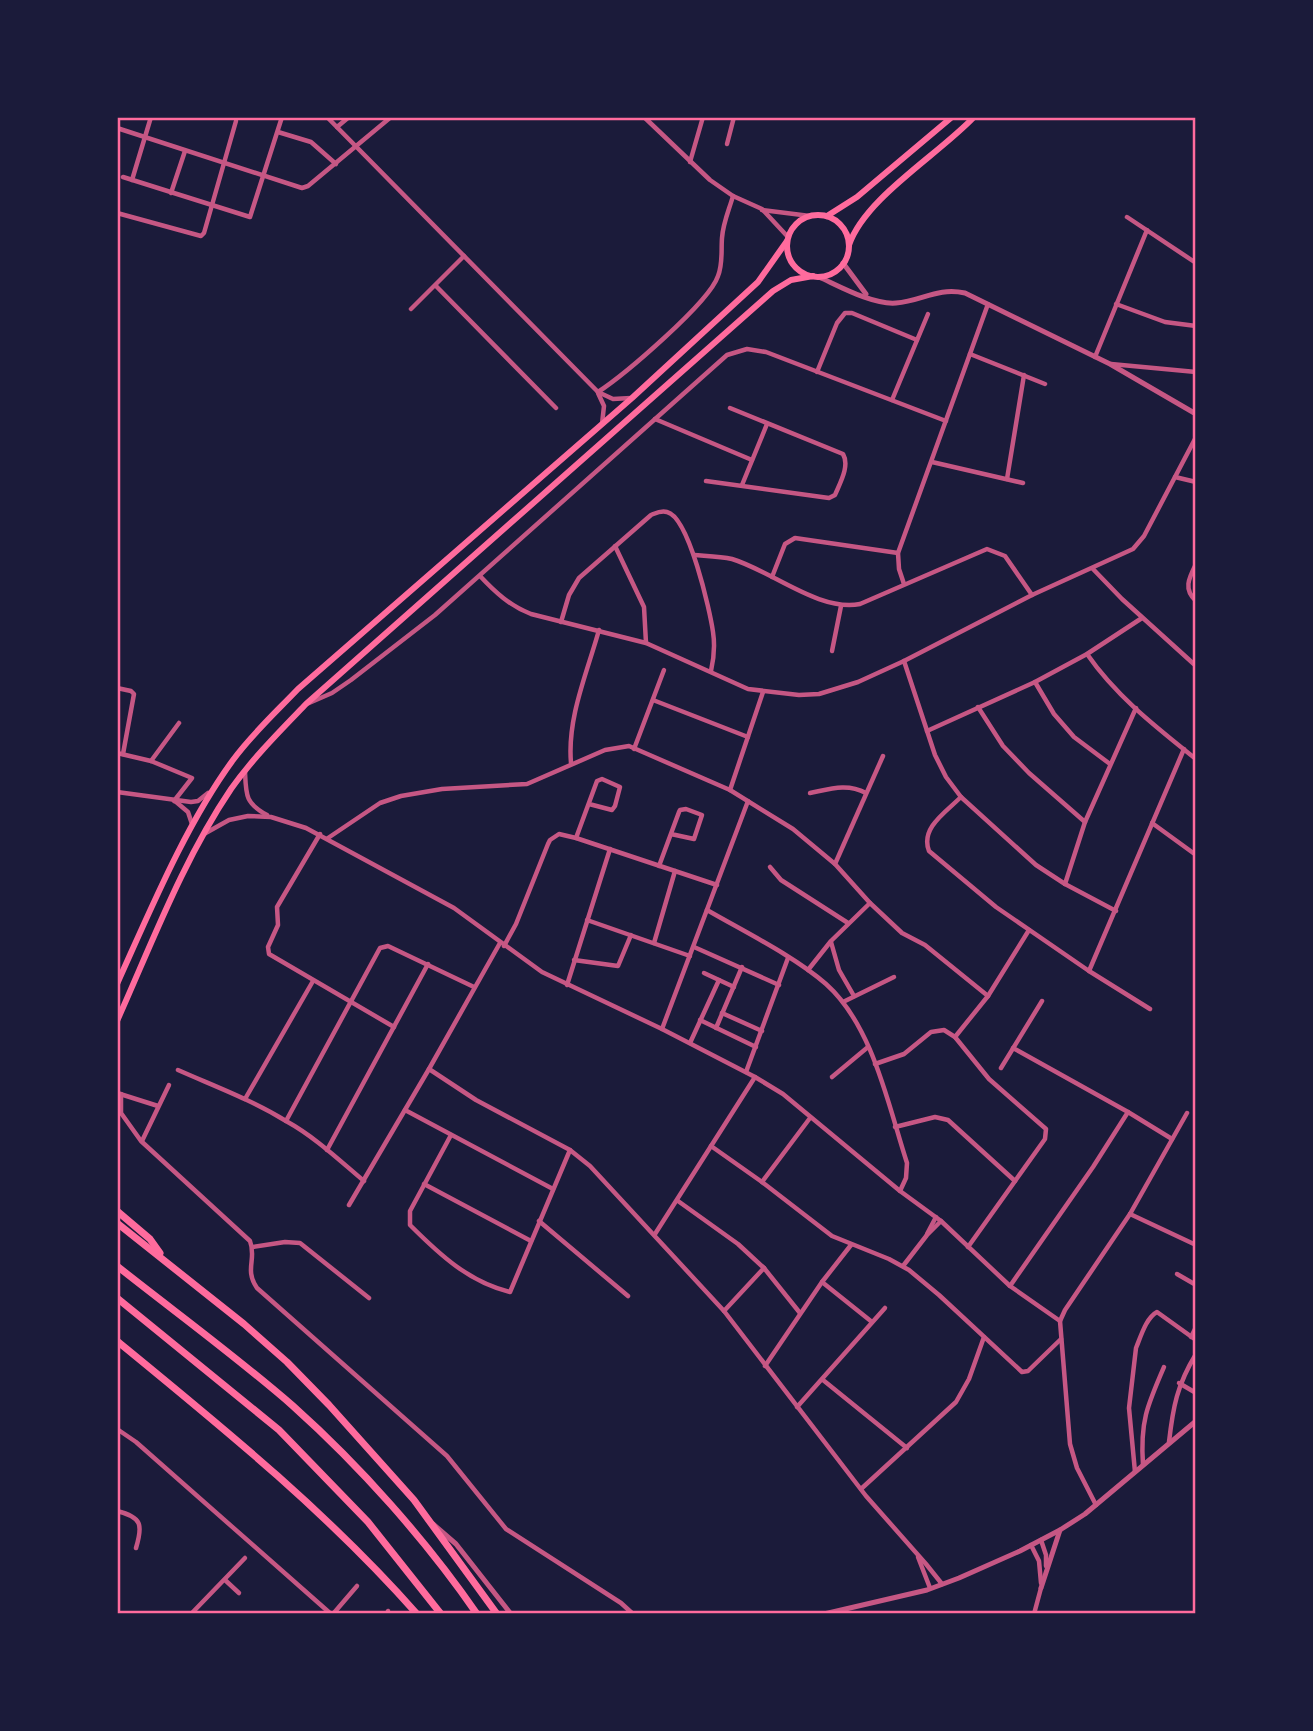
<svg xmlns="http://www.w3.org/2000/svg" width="1313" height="1731" font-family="Barlow,sans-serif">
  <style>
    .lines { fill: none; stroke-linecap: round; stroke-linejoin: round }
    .minor { stroke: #c65784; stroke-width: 4.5 }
    .tertiary { stroke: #c65784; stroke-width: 5 }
    .primary { stroke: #ff6b9d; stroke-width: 6 }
    .motorway { stroke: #ff6b9d; stroke-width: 7 }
    .neatline { fill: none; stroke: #ff6b9d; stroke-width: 2.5 }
  </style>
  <rect width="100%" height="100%" fill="#1b1b3a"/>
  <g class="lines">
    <!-- minor -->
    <g class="minor">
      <path d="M 327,117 L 598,392 L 613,399 L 631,398"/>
      <path d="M 644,117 L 710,180 L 733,196 L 762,209 L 788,237"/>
      <path d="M 337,127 L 349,117"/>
      <path d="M 117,128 L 302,188 L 308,186 L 391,117"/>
      <path d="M 278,132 L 311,142 L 336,164"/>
      <path d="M 727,144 L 734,117"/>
      <path d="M 690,162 L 703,117"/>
      <path d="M 123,177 L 250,217 L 282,117"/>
      <path d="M 132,180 L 151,117"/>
      <path d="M 171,193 L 185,151"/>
      <path d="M 762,210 L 810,216"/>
      <path d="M 117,213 L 201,236 L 204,233 L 236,121"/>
      <path d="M 1127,217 L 1196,263"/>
      <path d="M 436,286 L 556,408"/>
      <path d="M 1116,304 L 1165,322 L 1196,326"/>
      <path d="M 411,309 L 464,256"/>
      <path d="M 970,354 L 1045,384"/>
      <path d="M 1095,357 L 1147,230"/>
      <path d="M 1111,364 L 1196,372"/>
      <path d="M 817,372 L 837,323 L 845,313 L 852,313 L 917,340"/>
      <path d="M 598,392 C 624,375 709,303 718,276 C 723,264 721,250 722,238 C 723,223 729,210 733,196"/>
      <path d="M 598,393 L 604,406 L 602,424"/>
      <path d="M 892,400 L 928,314"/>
      <path d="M 655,419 L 752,460"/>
      <path d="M 932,462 L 1023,483"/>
      <path d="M 1175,477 L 1196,482"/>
      <path d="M 1007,479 L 1024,375"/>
      <path d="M 706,481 L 829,498 L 835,495 C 840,483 850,466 843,454 L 730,408"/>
      <path d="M 742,485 L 767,424"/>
      <path d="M 615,546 L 644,607 L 646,643"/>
      <path d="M 694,555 C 706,556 720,556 732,559 C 772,571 819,612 860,604 L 987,549 L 1005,556 L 1032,595"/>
      <path d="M 1196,564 C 1189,578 1183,589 1196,601"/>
      <path d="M 1093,569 L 1122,599 L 1196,666"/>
      <path d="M 480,576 C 495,592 510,606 531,614 L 646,643 L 748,689 L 799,695 L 819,694 L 858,682 L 904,661 L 1032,595 L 1133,549 L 1144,536 L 1196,437"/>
      <path d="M 772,577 L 785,544 L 795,538 L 898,553"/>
      <path d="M 904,584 L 899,569 L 898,553 L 988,304"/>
      <path d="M 561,622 L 569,595 L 579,578 L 651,515 C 656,513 661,510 667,512 C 689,517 710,611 713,632 C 715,645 714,658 711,671"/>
      <path d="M 832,651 L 841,606"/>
      <path d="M 1087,654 C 1116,696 1156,727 1196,759"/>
      <path d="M 904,661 L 935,755 L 946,777 L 961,797 L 1036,865 L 1065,884 L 1116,911"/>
      <path d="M 1035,682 L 1054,714 L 1074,737 L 1110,764"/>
      <path d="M 117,688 L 131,691 L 134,694 L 123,754"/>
      <path d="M 653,700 L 748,737"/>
      <path d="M 309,703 L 332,693 L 351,680 L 435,615 L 727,355 L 747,349 L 766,352 L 946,421"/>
      <path d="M 978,707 L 1003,746 L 1029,773 L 1085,822"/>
      <path d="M 927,731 L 1035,682 L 1087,654 L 1142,618"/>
      <path d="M 634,749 L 664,670"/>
      <path d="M 117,753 L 151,761 L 192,778 L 174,801"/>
      <path d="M 151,761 L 179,723"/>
      <path d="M 571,763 C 567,718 587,673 599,630"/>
      <path d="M 245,771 C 246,795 245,803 267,815"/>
      <path d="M 730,790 L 763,692"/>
      <path d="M 117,792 L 191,802 L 198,801 L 208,793"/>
      <path d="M 810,793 C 830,789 847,783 866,793"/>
      <path d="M 961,797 C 946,812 920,828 929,851 L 996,907 L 1089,971 L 1150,1009"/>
      <path d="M 175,801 L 188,812 L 192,824"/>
      <path d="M 1152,823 L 1196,855"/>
      <path d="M 204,834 L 229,820 L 248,816 L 271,817 L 306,828 L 454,908 L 542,972 L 662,1029 L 755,1077 L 783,1094 L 900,1191 L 941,1221 L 1010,1286 L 1060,1321"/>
      <path d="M 320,834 L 277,907 L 278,925 L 268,947 L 269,954 L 394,1027"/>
      <path d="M 328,838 L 380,803 L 401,796 L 442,789 L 527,784 L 605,750 L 629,746 L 730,790 L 793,829 L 835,864 L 870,903 L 902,933 L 925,945 L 988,996"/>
      <path d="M 576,838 L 597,781 L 602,779 L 620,787 L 615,806 L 612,810 L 589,804"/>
      <path d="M 835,864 L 883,756"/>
      <path d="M 659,866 L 679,812 L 680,810 L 686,809 L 702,815 L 694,839 L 671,834"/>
      <path d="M 770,867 L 781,880 L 848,923"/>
      <path d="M 1065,884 L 1085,822 L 1136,708"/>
      <path d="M 707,910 C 745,932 794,956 826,984 C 873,1026 888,1105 907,1163 L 906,1178 L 900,1191"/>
      <path d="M 587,920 L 690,956"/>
      <path d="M 831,942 L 839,970 L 854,996"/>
      <path d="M 654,943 L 675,871"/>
      <path d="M 504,946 L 516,924 L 548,844 L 550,840 L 559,834 L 576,838 L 717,885"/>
      <path d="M 694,947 L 779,985"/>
      <path d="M 574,960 L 618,966 L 631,935"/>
      <path d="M 808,970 L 831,941 L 870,903"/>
      <path d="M 1089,971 L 1184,749"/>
      <path d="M 704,973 L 734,987"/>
      <path d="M 567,985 L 610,849"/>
      <path d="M 843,1002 L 894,977"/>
      <path d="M 722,1013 L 762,1031"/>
      <path d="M 700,1020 L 756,1047"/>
      <path d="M 716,1028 L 742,967"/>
      <path d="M 662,1029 L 748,801"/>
      <path d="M 955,1037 L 988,996 L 1029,930"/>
      <path d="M 690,1043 L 719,980"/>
      <path d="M 1013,1048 L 1128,1112 L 1172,1139"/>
      <path d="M 875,1064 L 904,1054 L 931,1032 L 944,1030 L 955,1037 L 989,1079 L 1046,1129 L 1045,1139 L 968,1247"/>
      <path d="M 1001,1068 L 1042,1001"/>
      <path d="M 429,1069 L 476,1100 L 570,1150 L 590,1166 L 724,1311 L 866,1496 L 926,1564 L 942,1584"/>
      <path d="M 178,1070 C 214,1086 252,1100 286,1121 C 315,1137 339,1160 364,1181"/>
      <path d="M 746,1072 L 788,958"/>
      <path d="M 832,1077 L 868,1047"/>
      <path d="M 117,1093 L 158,1106"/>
      <path d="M 121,1094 L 121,1113 L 141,1141 L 250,1241 C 257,1259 244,1269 257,1288 L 447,1456 L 506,1529 L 621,1603 L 633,1614"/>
      <path d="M 245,1099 L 313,981"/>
      <path d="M 405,1110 L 553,1189"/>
      <path d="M 286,1121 L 380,948 L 388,946 L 474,987"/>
      <path d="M 895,1127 L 935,1117 L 948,1120 L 1015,1181"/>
      <path d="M 451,1135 L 410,1211 L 410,1225 C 440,1255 469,1282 510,1292 L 570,1150"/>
      <path d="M 142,1141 L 169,1085"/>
      <path d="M 711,1146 L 762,1182 L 832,1236 L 889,1259 L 909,1270 L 939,1295 L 1022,1372 L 1028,1371 L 1061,1339"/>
      <path d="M 327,1150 L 428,964"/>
      <path d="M 762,1182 L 810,1118"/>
      <path d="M 424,1184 L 531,1241"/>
      <path d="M 678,1201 L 738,1244 L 764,1268 L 800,1313"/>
      <path d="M 349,1205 L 429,1069 L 500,943"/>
      <path d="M 1130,1214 L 1196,1245"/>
      <path d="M 539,1221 L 628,1296"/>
      <path d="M 655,1234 L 755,1077"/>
      <path d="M 927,1234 L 936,1217"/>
      <path d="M 253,1247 L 285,1242 L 300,1243 L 369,1298"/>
      <path d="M 903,1266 L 927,1235 L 941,1221"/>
      <path d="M 1177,1274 L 1196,1285"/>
      <path d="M 822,1282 L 872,1322"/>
      <path d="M 1010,1286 L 1093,1167 L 1128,1112"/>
      <path d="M 724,1311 L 764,1268"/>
      <path d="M 1191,1337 L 1196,1327"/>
      <path d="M 765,1366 L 822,1282 L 851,1245"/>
      <path d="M 823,1380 L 907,1448"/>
      <path d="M 1179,1383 L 1196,1393"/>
      <path d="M 797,1407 L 885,1308"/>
      <path d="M 117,1429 L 136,1442 L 331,1614"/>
      <path d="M 1169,1442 C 1173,1407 1177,1385 1196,1354"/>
      <path d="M 1143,1465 C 1140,1422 1147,1406 1164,1367"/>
      <path d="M 1135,1472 L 1129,1408 L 1136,1348 C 1141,1336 1146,1318 1157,1312 L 1196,1340"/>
      <path d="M 861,1489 L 956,1402 L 969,1379 L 984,1337"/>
      <path d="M 1096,1505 L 1077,1468 L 1070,1444 L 1060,1321 L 1065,1310 L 1130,1214 L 1187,1113"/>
      <path d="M 117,1511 C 142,1517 143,1525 136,1548"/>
      <path d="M 1041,1540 L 1046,1555 L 1046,1566"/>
      <path d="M 1031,1545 L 1039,1561 L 1041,1583"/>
      <path d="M 918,1557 L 930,1588"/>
      <path d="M 225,1580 L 239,1593"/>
      <path d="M 191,1614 L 245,1558"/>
      <path d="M 333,1614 L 357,1586"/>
      <path d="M 387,1614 L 388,1611"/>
      <path d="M 1034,1614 L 1041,1588"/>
    </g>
    <!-- tertiary -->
    <g class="tertiary">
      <path d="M 843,263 L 866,294"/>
      <path d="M 819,277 C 839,286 873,305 896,303 C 922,301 937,287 965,293 L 1110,364 L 1196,414"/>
      <path d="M 433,1524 L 456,1544 L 511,1614"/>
      <path d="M 1041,1588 L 1060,1530"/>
      <path d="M 824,1614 L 927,1590 L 959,1578 L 1020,1551 L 1060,1530 L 1085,1514 L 1196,1421"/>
    </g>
    <!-- primary -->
    <g class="primary">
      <circle cx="818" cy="246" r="31"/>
      <path d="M 827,216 L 857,197 L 952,117"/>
      <path d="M 849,245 C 865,198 938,155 974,117"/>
      <path d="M 117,984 C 150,911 186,824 233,760 C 252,734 276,712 298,689 L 632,398 L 758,282 L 787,241"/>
      <path d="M 117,1021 C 152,943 183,860 231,789 C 253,758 280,731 306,704 L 773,291 L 791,280 L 813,276"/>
    </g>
    <!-- motorway -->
    <g class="motorway">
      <path d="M 117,1211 L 150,1239 L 160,1253"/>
      <path d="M 117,1223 L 244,1324 L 287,1362 L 329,1405 L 414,1500 L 497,1614"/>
      <path d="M 117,1266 C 175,1312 237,1357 293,1406 C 360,1466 426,1540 477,1614"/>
      <path d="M 117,1298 L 279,1430 L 368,1522 L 441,1614"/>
      <path d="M 117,1341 C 222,1427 327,1512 417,1614"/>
    </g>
  </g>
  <!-- border -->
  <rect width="1313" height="1731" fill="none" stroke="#1b1b3a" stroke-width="238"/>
  <rect x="119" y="119" width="1075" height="1493" class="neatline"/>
</svg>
